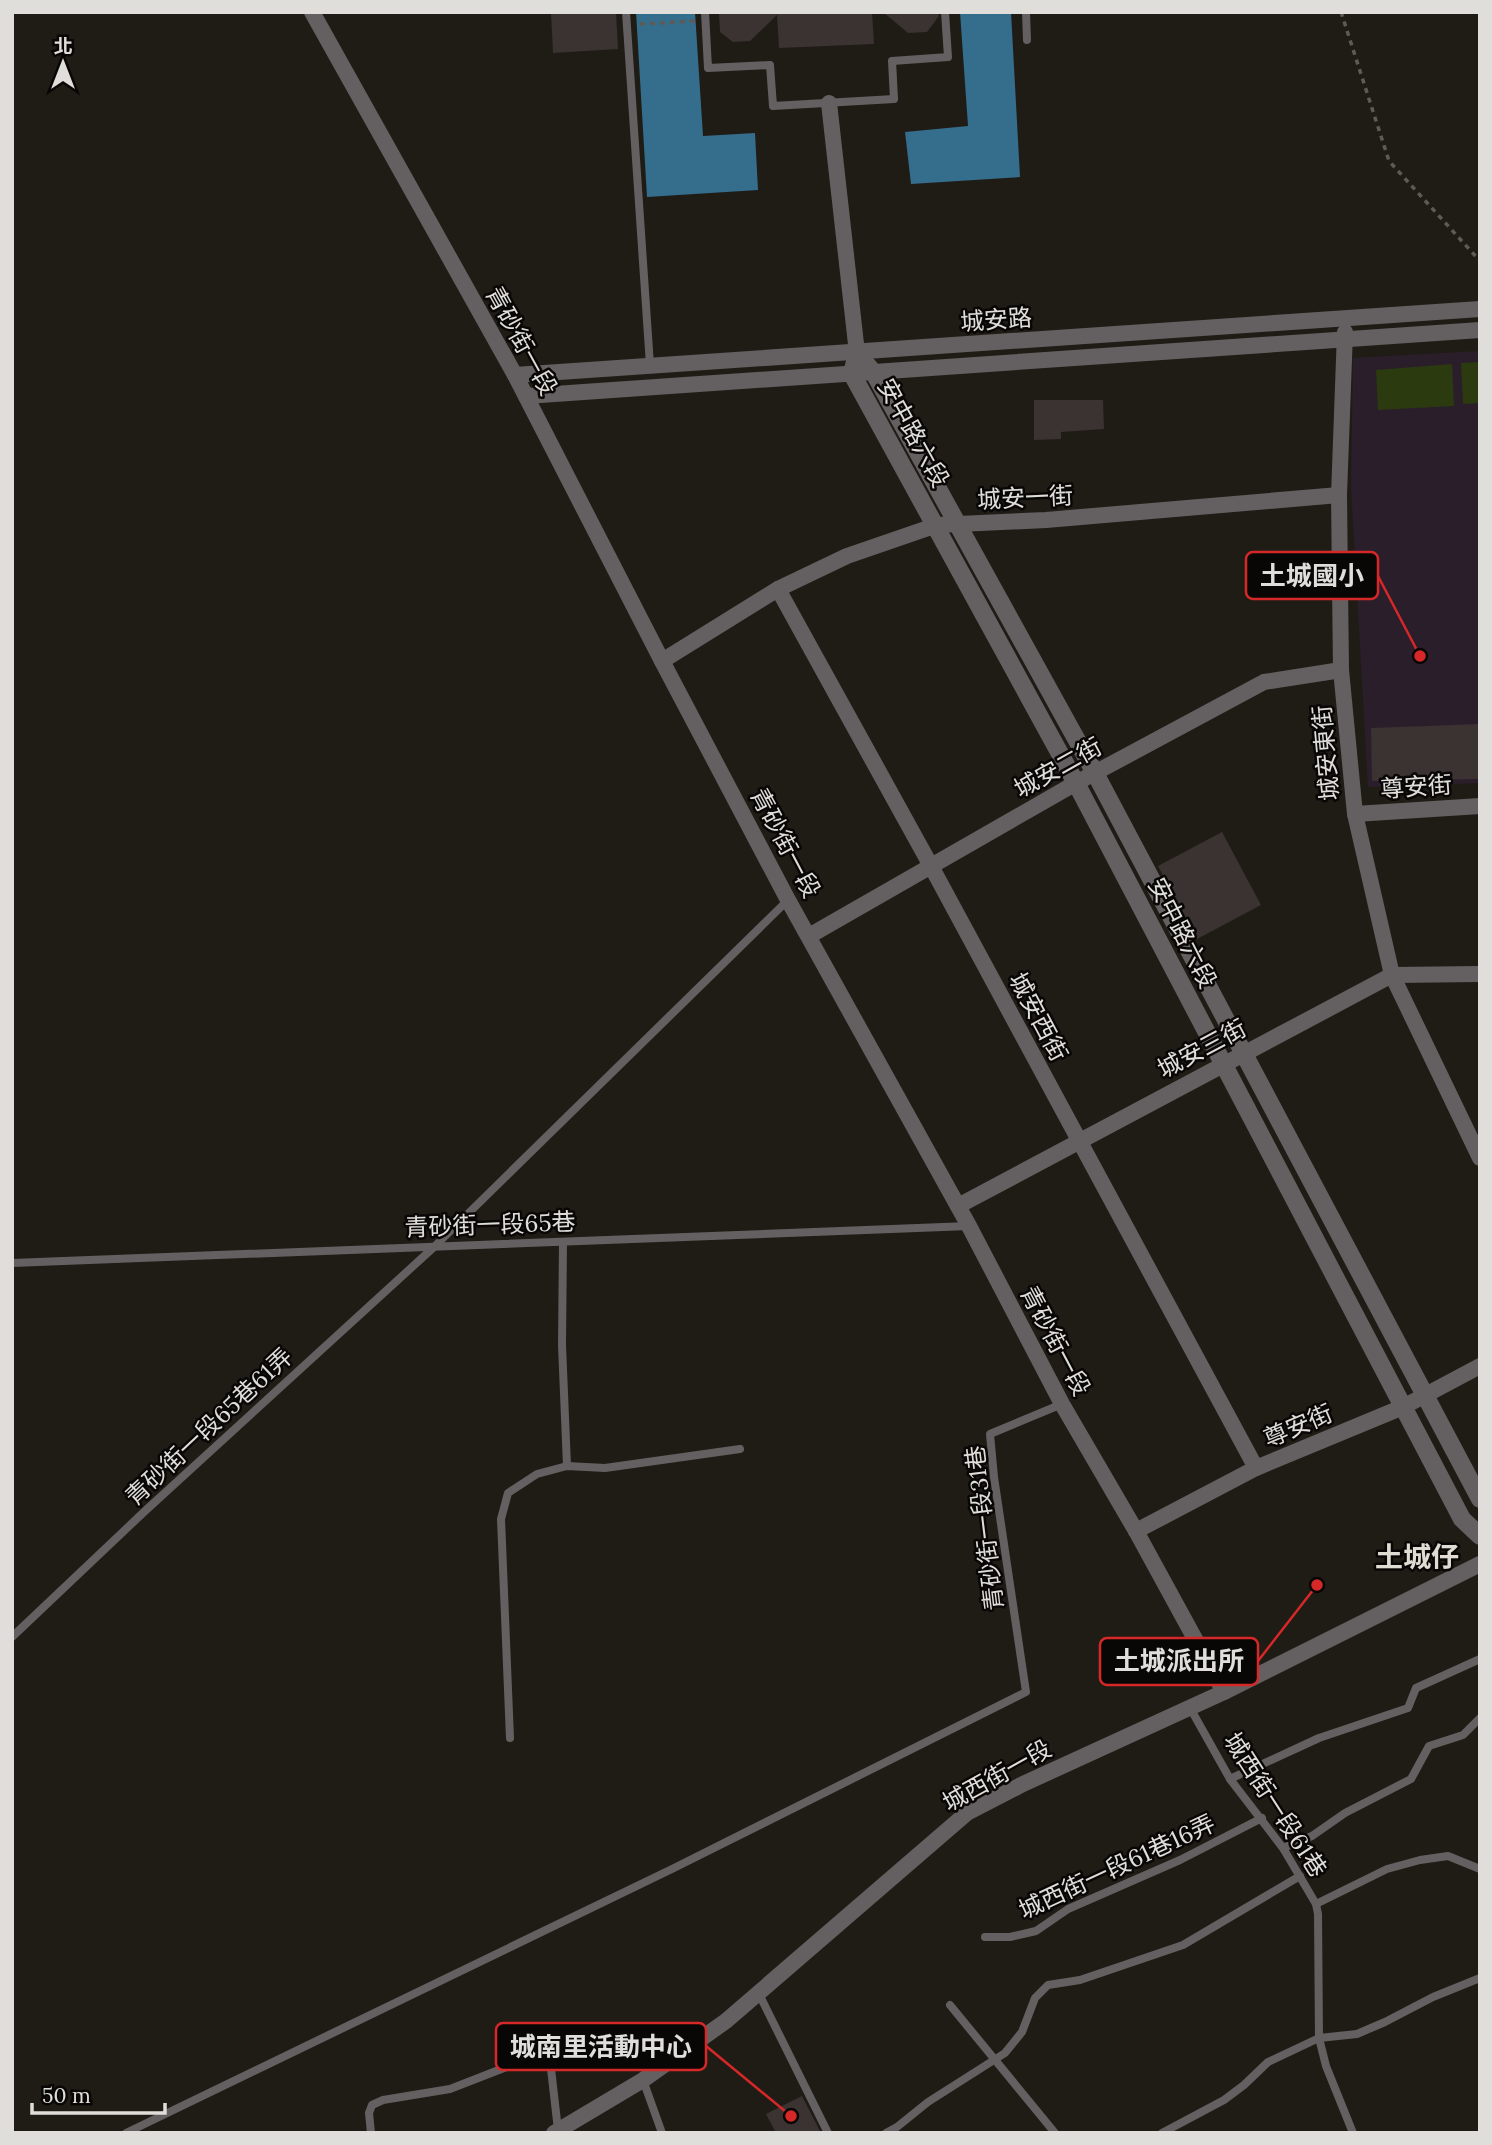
<svg xmlns="http://www.w3.org/2000/svg" width="1492" height="2145" font-family="Lora,'Noto Sans TC',serif">
  <style>
    .education { fill: #2b1e2b }
    .green { fill: #2b3a0f }
    .water { fill: #356d8c }
    .building { fill: #3b3232 }
    .lines { fill: none; stroke-linecap: round; stroke-linejoin: round }
    .path { stroke: #5e5b56; stroke-width: 3.5; stroke-dasharray: 5 5; stroke-linecap: butt }
    .service { stroke: #646061; stroke-width: 8 }
    .minor { stroke: #646061; stroke-width: 16 }
    .tertiary { stroke: #646061; stroke-width: 18 }
    .labels { text-anchor: middle; stroke-width: 5; stroke-linejoin: round; paint-order: stroke }
    .street-label { font-size: 24px; fill: #e0deda; stroke: #080705 }
    .quarter-label { font-size: 28px; font-weight: bold; fill: #e0dcd3; stroke: #080705 }
    .leader { fill: none; stroke: #d62828; stroke-width: 2.5 }
    .callout-dot { fill: #d62828; stroke: #080705; stroke-width: 2.5 }
    .callout { fill: #080705; stroke: #d62828; stroke-width: 2.5 }
    .callout-label { font-size: 26px; text-anchor: middle; font-weight: bold; fill: #e0deda }
  </style>
  <rect width="100%" height="100%" fill="#1f1c16"/>
  <!-- education -->
  <path class="education" d="M 1480,351 L 1480,783 L 1368,787 L 1351,487 L 1353,358 Z"/>
  <!-- green -->
  <g class="green">
    <path d="M 1480,362 L 1480,403 L 1463,404 L 1461,363 Z"/>
    <path d="M 1452,364 L 1454,406 L 1378,410 L 1376,370 Z"/>
  </g>
  <!-- water -->
  <g class="water">
    <path d="M 636,12 L 695,12 L 703,136 L 755,133 L 758,190 L 647,197 Z"/>
    <path d="M 960,12 L 1011,12 L 1020,177 L 911,184 L 905,132 L 968,126 Z"/>
  </g>
  <!-- building -->
  <g class="building">
    <path d="M 551,12 L 616,12 L 618,49 L 553,53 Z"/>
    <path d="M 719,12 L 872,12 L 874,44 L 779,48 L 777,15 L 750,41 L 733,42 L 720,32 Z"/>
    <path d="M 883,12 L 938,12 L 939,16 L 927,32 L 908,33 Z"/>
    <path d="M 1034,400 L 1103,400 L 1104,429 L 1061,432 L 1061,439 L 1034,440 Z"/>
    <path d="M 1480,724 L 1480,779 L 1372,781 L 1371,728 Z"/>
    <path d="M 1222,832 L 1261,905 L 1197,939 L 1158,866 Z"/>
    <path d="M 802,2096 L 821,2133 L 776,2133 L 766,2114 Z"/>
  </g>
  <g class="lines">
    <!-- path -->
    <g class="path">
      <path d="M 1341,12 L 1389,161 L 1480,261"/>
      <path d="M 640,24 L 695,21"/>
    </g>
    <!-- service -->
    <g class="service">
      <path d="M 626,12 L 650,365"/>
      <path d="M 705,12 L 708,68 L 770,65 L 773,106 L 894,99 L 892,61 L 948,57 L 945,12"/>
      <path d="M 1026,12 L 1027,40"/>
      <path d="M 563,1242 L 562,1345 L 567,1466"/>
      <path d="M 12,1263 L 969,1226"/>
      <path d="M 12,1637 L 145,1511 L 434,1247 L 788,900"/>
      <path d="M 1189,1706 L 1230,1779 L 1283,1848 L 1316,1904 L 1318,1914 L 1319,2038 L 1326,2066 L 1353,2133"/>
      <path d="M 510,1738 L 501,1519 L 508,1493 L 537,1474 L 567,1466 L 605,1468 L 740,1449"/>
      <path d="M 1230,1779 L 1319,1738 L 1408,1708 L 1416,1688 L 1480,1659"/>
      <path d="M 1283,1848 L 1312,1836 L 1345,1813 L 1411,1779 L 1429,1746 L 1463,1735 L 1480,1718"/>
      <path d="M 1316,1904 L 1387,1869 L 1420,1860 L 1448,1856 L 1480,1869"/>
      <path d="M 985,1937 L 1010,1937 L 1036,1931 L 1068,1909 L 1180,1860 L 1262,1818"/>
      <path d="M 758,1992 L 828,2133"/>
      <path d="M 950,2005 L 1055,2133"/>
      <path d="M 643,2080 L 662,2133"/>
      <path d="M 126,2133 L 672,1869 L 1026,1692 L 994,1477 L 990,1434 L 1062,1404"/>
      <path d="M 371,2133 L 369,2113 L 372,2105 L 383,2100 L 450,2089 L 545,2052 L 550,2060 L 558,2130"/>
      <path d="M 886,2133 L 897,2127 L 928,2102 L 1005,2053 L 1022,2032 L 1035,1998 L 1048,1985 L 1080,1980 L 1183,1945 L 1300,1876"/>
      <path d="M 1162,2133 L 1224,2100 L 1244,2085 L 1268,2062 L 1319,2038 L 1357,2034 L 1385,2022 L 1433,1997 L 1480,1978"/>
    </g>
    <!-- minor -->
    <g class="minor">
      <path d="M 312,12 L 515,375 L 662,661 L 788,900 L 969,1226 L 1062,1404 L 1136,1531 L 1224,1692"/>
      <path d="M 829,103 L 857,353"/>
      <path d="M 1345,332 L 1339,495 L 1341,670 L 1355,814 L 1392,975 L 1480,1158"/>
      <path d="M 515,375 L 1480,309"/>
      <path d="M 526,396 L 1480,330"/>
      <path d="M 778,589 L 931,866 L 1256,1468"/>
      <path d="M 662,661 L 778,589 L 847,556 L 937,525 L 1046,520 L 1339,495"/>
      <path d="M 1355,814 L 1480,806"/>
      <path d="M 809,936 L 1076,783 L 1264,682 L 1341,670"/>
      <path d="M 958,1206 L 1392,975 L 1480,974"/>
      <path d="M 1136,1531 L 1256,1468 L 1403,1407 L 1480,1366"/>
      <path d="M 554,2133 L 643,2080 L 726,2021 L 967,1813 L 1023,1784 L 1224,1692 L 1480,1564"/>
    </g>
    <!-- tertiary -->
    <g class="tertiary">
      <path d="M 857,353 L 852,374 L 1076,783 L 1462,1519 L 1480,1536"/>
      <path d="M 857,353 L 874,373 L 1095,773 L 1480,1499"/>
    </g>
  </g>
  <g class="labels">
    <!-- street labels -->
    <g class="street-label">
      <text transform="translate(996 320) rotate(-4)" y="8">城安路</text>
      <text transform="translate(521 341) rotate(61)" y="8">青砂街一段</text>
      <text transform="translate(913 433) rotate(61)" y="8">安中路六段</text>
      <text transform="translate(1025 498) rotate(-3)" y="8">城安一街</text>
      <text transform="translate(1326 753) rotate(-95)" y="8">城安東街</text>
      <text transform="translate(1058 768) rotate(-29)" y="8">城安二街</text>
      <text transform="translate(1416 787) rotate(-4)" y="8">尊安街</text>
      <text transform="translate(785 843) rotate(62)" y="8">青砂街一段</text>
      <text transform="translate(1182 933) rotate(63)" y="8">安中路六段</text>
      <text transform="translate(1038 1017) rotate(62)" y="8">城安西街</text>
      <text transform="translate(1202 1049) rotate(-28)" y="8">城安三街</text>
      <text transform="translate(490 1225) rotate(-2)" y="8">青砂街一段65巷</text>
      <text transform="translate(1055 1341) rotate(62)" y="8">青砂街一段</text>
      <text transform="translate(1298 1426) rotate(-23)" y="8">尊安街</text>
      <text transform="translate(209 1427) rotate(-43)" y="8">青砂街一段65巷61弄</text>
      <text transform="translate(985 1528) rotate(-97)" y="8">青砂街一段31巷</text>
      <text transform="translate(997 1776) rotate(-29)" y="8">城西街一段</text>
      <text transform="translate(1275 1805) rotate(57)" y="8">城西街一段61巷</text>
      <text transform="translate(1117 1867) rotate(-25)" y="8">城西街一段61巷16弄</text>
    </g>
    <!-- quarter labels -->
    <g class="quarter-label">
      <text x="1417" y="1567">土城仔</text>
    </g>
  </g>
  <!-- callouts -->
  <path class="leader" d="M1420 656L1378 576M1317 1585L1258 1661M791 2116L706 2046"/>
  <g class="callout-dot">
    <circle cx="1420" cy="656" r="7"/>
    <circle cx="1317" cy="1585" r="7"/>
    <circle cx="791" cy="2116" r="7"/>
  </g>
  <g class="callout">
    <rect x="1246" y="552" width="132" height="47" rx="7"/>
    <rect x="1100" y="1638" width="158" height="47" rx="7"/>
    <rect x="496" y="2023" width="210" height="47" rx="7"/>
  </g>
  <g class="callout-label">
    <text x="1312" y="585">土城國小</text>
    <text x="1179" y="1670">土城派出所</text>
    <text x="601" y="2056">城南里活動中心</text>
  </g>
  <!-- border -->
  <rect width="1492" height="2145" fill="none" stroke="#e0deda" stroke-width="28"/>
  <!-- north arrow -->
  <g transform="translate(63 63)" stroke="#080705" stroke-width="5" paint-order="stroke">
  <path d="M0-5L12 26L0 18L-12 26Z" fill="#e0deda"/>
  <text y="-10" font-size="19" font-weight="bold" text-anchor="middle" fill="#e0deda">北</text>
  </g>
  <!-- scale -->
  <path d="M32 2103v10h133v-10" fill="none" stroke="#e0deda" stroke-width="3.5"/>
  <text x="42" y="2103" font-size="21" fill="#e0deda" stroke="#080705" stroke-width="5" paint-order="stroke">50 m</text>
</svg>
